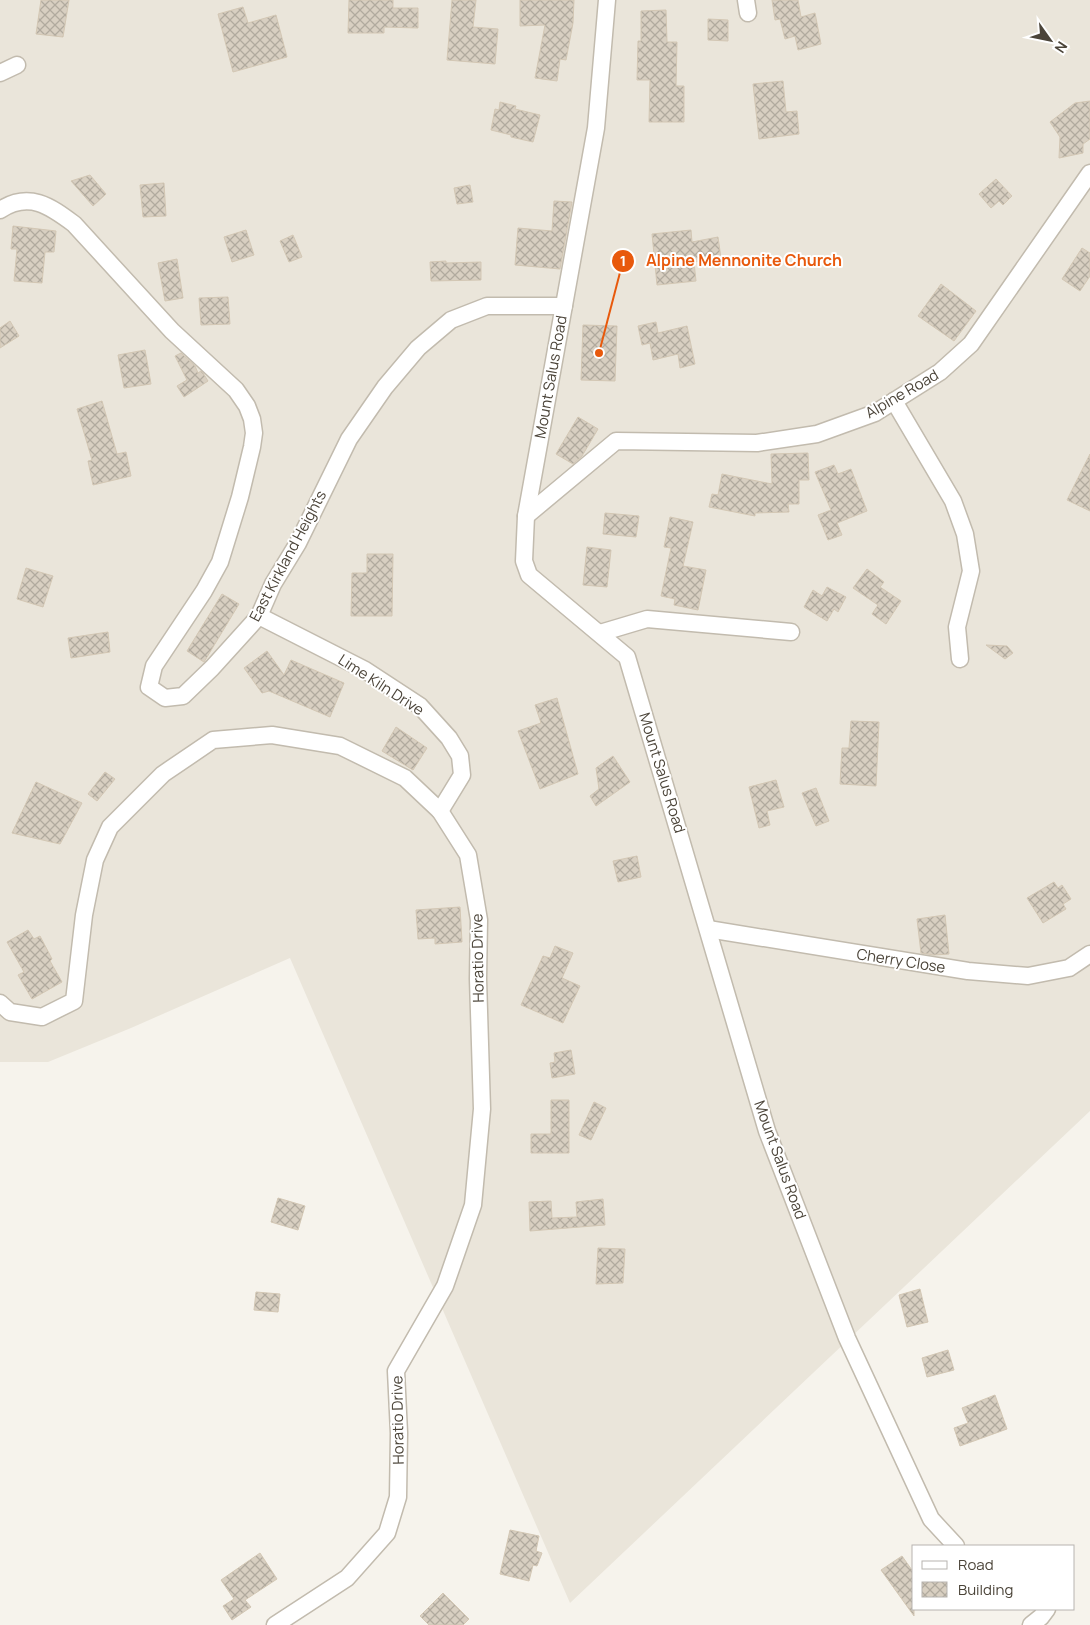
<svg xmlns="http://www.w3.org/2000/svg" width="1090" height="1625" font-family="Manrope,sans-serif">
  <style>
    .residential { fill: #eae5da }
    .building { fill: url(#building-cross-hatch); stroke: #d3c7b4 }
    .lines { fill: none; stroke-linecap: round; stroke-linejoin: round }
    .minor-casing { stroke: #c2bbae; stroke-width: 19 }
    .minor { stroke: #fff; stroke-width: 16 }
    .labels { text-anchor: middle; stroke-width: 4; stroke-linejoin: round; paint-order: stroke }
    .street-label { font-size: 15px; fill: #4b4439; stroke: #fff }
    .leader { fill: none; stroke: #e8590c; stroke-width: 2 }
    .callout-dot { fill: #e8590c; stroke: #fff; stroke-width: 2 }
    .mark-label { font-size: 15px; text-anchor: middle; font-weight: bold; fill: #fff }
    .callout-label { font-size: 16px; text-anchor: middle; font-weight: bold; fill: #e8590c; stroke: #fff; stroke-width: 4; stroke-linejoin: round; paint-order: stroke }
  </style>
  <defs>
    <pattern id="building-cross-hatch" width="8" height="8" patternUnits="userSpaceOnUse" patternTransform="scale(1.25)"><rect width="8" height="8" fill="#d8cfc1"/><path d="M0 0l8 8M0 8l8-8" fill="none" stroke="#b1aa9e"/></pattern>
  </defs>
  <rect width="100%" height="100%" fill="#f6f3ec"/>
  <!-- residential -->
  <path class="residential" d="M 0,0 L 1090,0 L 1090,1111 L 570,1603 L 290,958 L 131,1028 L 48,1062 L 0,1062 Z"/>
  <!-- building -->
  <g class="building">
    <path d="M 41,0 L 69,0 L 63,37 L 36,34 Z"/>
    <path d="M 349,0 L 393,0 L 393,8 L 418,8 L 418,28 L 384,27 L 384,33 L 348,33 Z"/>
    <path d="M 452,0 L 476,0 L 473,27 L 498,29 L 495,64 L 447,60 Z"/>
    <path d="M 520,0 L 574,0 L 573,23 L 566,60 L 560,59 L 557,81 L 535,78 L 545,25 L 520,26 Z"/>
    <path d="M 772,0 L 798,0 L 801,17 L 815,13 L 821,44 L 798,50 L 795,36 L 785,39 L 780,19 L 775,20 Z"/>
    <path d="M 243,7 L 248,23 L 276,15 L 287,57 L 233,72 L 218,14 Z"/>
    <path d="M 666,10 L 667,42 L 677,42 L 676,86 L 684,86 L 684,122 L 649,122 L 650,80 L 637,80 L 638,41 L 641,41 L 641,11 Z"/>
    <path d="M 708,19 L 728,20 L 728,41 L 708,40 Z"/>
    <path d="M 783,81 L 786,112 L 797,111 L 799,134 L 759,139 L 753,84 Z"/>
    <path d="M 1090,101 L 1090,139 L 1083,144 L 1083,153 L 1059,158 L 1060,137 L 1050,122 L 1075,103 Z"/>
    <path d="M 500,102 L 516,106 L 515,109 L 540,115 L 533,142 L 511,137 L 511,135 L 491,130 L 495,109 L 499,110 Z"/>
    <path d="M 90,175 L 106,194 L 93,206 L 71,181 Z"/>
    <path d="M 996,179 L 1012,196 L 1003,205 L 999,201 L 991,208 L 979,194 Z"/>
    <path d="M 164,183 L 166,216 L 143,217 L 140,185 Z"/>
    <path d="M 470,185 L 473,202 L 457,204 L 454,188 Z"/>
    <path d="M 554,201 L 572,202 L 560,269 L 515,265 L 518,228 L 552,231 Z"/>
    <path d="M 13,226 L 56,231 L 54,252 L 45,252 L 42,283 L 14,281 L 17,249 L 11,249 Z"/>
    <path d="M 246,230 L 254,255 L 232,262 L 224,237 Z"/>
    <path d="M 691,230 L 692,242 L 718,237 L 721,258 L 694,262 L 696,281 L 657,285 L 652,234 Z"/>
    <path d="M 293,235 L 302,257 L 289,262 L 280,241 Z"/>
    <path d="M 1082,248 L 1090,253 L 1090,276 L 1080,291 L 1062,279 Z"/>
    <path d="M 177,259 L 183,298 L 165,301 L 158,263 Z"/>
    <path d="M 446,261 L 446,263 L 481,262 L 481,280 L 431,281 L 430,262 Z"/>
    <path d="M 941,284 L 976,311 L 954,341 L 918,316 Z"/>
    <path d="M 228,297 L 230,324 L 201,325 L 199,298 Z"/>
    <path d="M 10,321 L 19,336 L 0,348 L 0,328 Z"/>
    <path d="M 656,322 L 658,333 L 687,326 L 695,364 L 680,368 L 678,354 L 653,360 L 650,343 L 642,345 L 638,326 Z"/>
    <path d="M 583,325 L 617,326 L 615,381 L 581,380 Z"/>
    <path d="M 145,350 L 151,384 L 124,388 L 118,355 Z"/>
    <path d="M 181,353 L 195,366 L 198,373 L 201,371 L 203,373 L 208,381 L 184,397 L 177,386 L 187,380 L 175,356 Z"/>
    <path d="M 102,401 L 117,454 L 126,452 L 131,476 L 93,485 L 88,461 L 92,460 L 77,409 Z"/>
    <path d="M 578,417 L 598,429 L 582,456 L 573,464 L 556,454 Z"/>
    <path d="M 808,453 L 809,480 L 799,480 L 799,504 L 788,504 L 789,512 L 755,513 L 755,516 L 709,507 L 712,494 L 718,495 L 722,474 L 772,484 L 771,454 Z"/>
    <path d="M 1090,454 L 1090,511 L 1067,500 Z"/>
    <path d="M 834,465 L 838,474 L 851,469 L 867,511 L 837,523 L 842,535 L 828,540 L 818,515 L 831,510 L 815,472 Z"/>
    <path d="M 605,513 L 639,516 L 636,537 L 603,534 Z"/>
    <path d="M 670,517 L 693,522 L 683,566 L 706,570 L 698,610 L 674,605 L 675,599 L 661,596 L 671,548 L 664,547 Z"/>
    <path d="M 587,547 L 611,550 L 607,587 L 583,585 Z"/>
    <path d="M 367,554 L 393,554 L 392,616 L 351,616 L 352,573 L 367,573 Z"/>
    <path d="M 26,568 L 53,576 L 43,607 L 17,599 Z"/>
    <path d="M 867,569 L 884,582 L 880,587 L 901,601 L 886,624 L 872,614 L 878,605 L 853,588 Z"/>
    <path d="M 827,587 L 846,597 L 838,612 L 834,609 L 827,621 L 804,607 L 813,590 L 822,596 Z"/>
    <path d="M 222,594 L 239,604 L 204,662 L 187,651 Z"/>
    <path d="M 108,632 L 110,652 L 71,658 L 68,638 Z"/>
    <path d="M 986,645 L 1007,646 L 1013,653 L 1005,659 Z"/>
    <path d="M 267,651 L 284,675 L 291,660 L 344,683 L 330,717 L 269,691 L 262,693 L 244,668 Z"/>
    <path d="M 557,698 L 578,774 L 540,789 L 518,731 L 541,723 L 535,705 Z"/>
    <path d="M 851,721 L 879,722 L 876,786 L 840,784 L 842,748 L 849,748 Z"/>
    <path d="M 396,727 L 427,748 L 413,770 L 382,751 Z"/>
    <path d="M 613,756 L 630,782 L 596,806 L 590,796 L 599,789 L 596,768 Z"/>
    <path d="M 105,772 L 115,779 L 97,801 L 88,794 Z"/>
    <path d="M 776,780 L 784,807 L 767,811 L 770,825 L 759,828 L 749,787 Z"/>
    <path d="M 36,782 L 82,803 L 60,844 L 12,833 Z"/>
    <path d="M 816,788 L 829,821 L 816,826 L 802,793 Z"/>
    <path d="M 637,856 L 641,877 L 618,882 L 613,861 Z"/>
    <path d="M 1054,882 L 1058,888 L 1062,885 L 1071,899 L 1063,904 L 1066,909 L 1043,923 L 1027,898 Z"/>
    <path d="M 460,907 L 462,942 L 435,944 L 435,938 L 418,939 L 416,910 Z"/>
    <path d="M 945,915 L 949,954 L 934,955 L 921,953 L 917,919 Z"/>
    <path d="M 28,930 L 34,939 L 40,936 L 52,959 L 50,961 L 62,982 L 32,999 L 18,975 L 24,972 L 7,942 Z"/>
    <path d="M 555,946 L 573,953 L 562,978 L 580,986 L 563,1023 L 521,1005 L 543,956 L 550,958 Z"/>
    <path d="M 571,1050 L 575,1074 L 552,1078 L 550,1063 L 555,1062 L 554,1053 Z"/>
    <path d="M 551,1100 L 569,1100 L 569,1153 L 531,1153 L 531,1134 L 551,1134 Z"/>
    <path d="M 594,1102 L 606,1108 L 591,1140 L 579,1135 Z"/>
    <path d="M 278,1198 L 305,1206 L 298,1230 L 271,1222 Z"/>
    <path d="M 603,1199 L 605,1225 L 530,1231 L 529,1202 L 551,1201 L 552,1218 L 577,1217 L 576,1202 Z"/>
    <path d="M 598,1248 L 625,1249 L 623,1283 L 596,1284 Z"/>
    <path d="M 920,1289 L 928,1322 L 907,1327 L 899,1295 Z"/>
    <path d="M 256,1292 L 280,1294 L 278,1312 L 254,1310 Z"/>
    <path d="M 948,1350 L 954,1370 L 927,1377 L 922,1358 Z"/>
    <path d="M 995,1395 L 1007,1429 L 960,1446 L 954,1428 L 968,1423 L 962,1408 Z"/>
    <path d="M 510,1530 L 539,1536 L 536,1551 L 542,1553 L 537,1566 L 533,1565 L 529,1581 L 500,1574 Z"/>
    <path d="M 260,1553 L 277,1579 L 245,1600 L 251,1607 L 232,1620 L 223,1606 L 234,1599 L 221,1580 Z"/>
    <path d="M 902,1556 L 914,1573 L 914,1616 L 881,1570 Z"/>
    <path d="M 443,1593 L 469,1619 L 463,1625 L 429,1625 L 420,1616 Z"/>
  </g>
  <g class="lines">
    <!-- minor casing -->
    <g class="minor-casing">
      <g id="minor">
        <path d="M 607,0 L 596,128 L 526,516 L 524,561 L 529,575 L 627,657 L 767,1131 L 847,1338 L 931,1519 L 956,1546"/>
        <path d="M 746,0 L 748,13"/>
        <path d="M 0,73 L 17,65"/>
        <path d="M 0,210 C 29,191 50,206 74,224 L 172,331 L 236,390 L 247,406 L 252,419 L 254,433 L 252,447 L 240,497 L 220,562 L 204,591 L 154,666 L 149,687 L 165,698 L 183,696 L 212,668 L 259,616 L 273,584 L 298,543 L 349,439 L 385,387 L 418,348 L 451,320 L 487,306 L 564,306"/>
        <path d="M 894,401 L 953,501 L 965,534 L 971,571 L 957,627 L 960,659"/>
        <path d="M 526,516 L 616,441 L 757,443 L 817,434 L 875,413 L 940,372 L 971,344 L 1090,173"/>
        <path d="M 259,616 L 365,670 L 420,706 L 449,738 L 460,756 L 462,775 L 440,811"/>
        <path d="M 600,633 L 647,619 L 791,632"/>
        <path d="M 708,929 L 968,971 L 1028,976 L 1069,968 L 1090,954"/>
        <path d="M 0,1003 L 10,1012 L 42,1017 L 74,1001 L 84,915 L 95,860 L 110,827 L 163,774 L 213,740 L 272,735 L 340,746 L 405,778 L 440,811 L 468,855 L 479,920 L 478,979 L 482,1109 L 473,1205 L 445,1286 L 396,1371 L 399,1433 L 398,1497 L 387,1533 L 347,1578 L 275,1625"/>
        <path d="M 1031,1625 L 1041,1617 L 1047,1609"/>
      </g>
    </g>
    <!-- minor -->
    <use href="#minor" class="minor"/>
  </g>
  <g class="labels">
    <!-- street labels -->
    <g class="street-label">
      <text transform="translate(551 377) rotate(-80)" y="5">Mount Salus Road</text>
      <text transform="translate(902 394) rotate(-30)" y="5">Alpine Road</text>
      <text transform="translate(288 556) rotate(-62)" y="5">East Kirkland Heights</text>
      <text transform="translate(381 685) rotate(33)" y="5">Lime Kiln Drive</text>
      <text transform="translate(662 773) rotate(73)" y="5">Mount Salus Road</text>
      <text transform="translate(478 958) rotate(-91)" y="5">Horatio Drive</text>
      <text transform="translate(901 961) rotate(9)" y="5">Cherry Close</text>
      <text transform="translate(780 1160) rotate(70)" y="5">Mount Salus Road</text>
      <text transform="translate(398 1420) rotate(-91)" y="5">Horatio Drive</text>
    </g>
  </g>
  <!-- callouts -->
  <path class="leader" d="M599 353L623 261"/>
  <g class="callout-dot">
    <circle cx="599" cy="353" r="5"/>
    <circle cx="623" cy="261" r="12"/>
  </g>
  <g class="mark-label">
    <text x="623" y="266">1</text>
  </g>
  <g class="callout-label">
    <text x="744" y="266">Alpine Mennonite Church</text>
  </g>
  <!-- legend -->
  <rect x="912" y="1545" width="162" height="65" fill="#ffffff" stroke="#b7b4b0"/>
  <rect x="922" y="1561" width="25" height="8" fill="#ffffff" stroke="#b7b4b0"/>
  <text x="958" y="1570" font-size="15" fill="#4b4439">Road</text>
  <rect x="922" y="1582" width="25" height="15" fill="url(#building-cross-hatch)" stroke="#b7b4b0"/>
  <text x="958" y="1595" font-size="15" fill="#4b4439">Building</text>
  <!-- north arrow -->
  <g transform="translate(1050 40) rotate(123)" stroke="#ffffff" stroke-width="4" paint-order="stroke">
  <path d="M0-4L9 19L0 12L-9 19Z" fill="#4b4439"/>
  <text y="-8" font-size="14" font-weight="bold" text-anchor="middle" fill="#4b4439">N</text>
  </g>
</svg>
